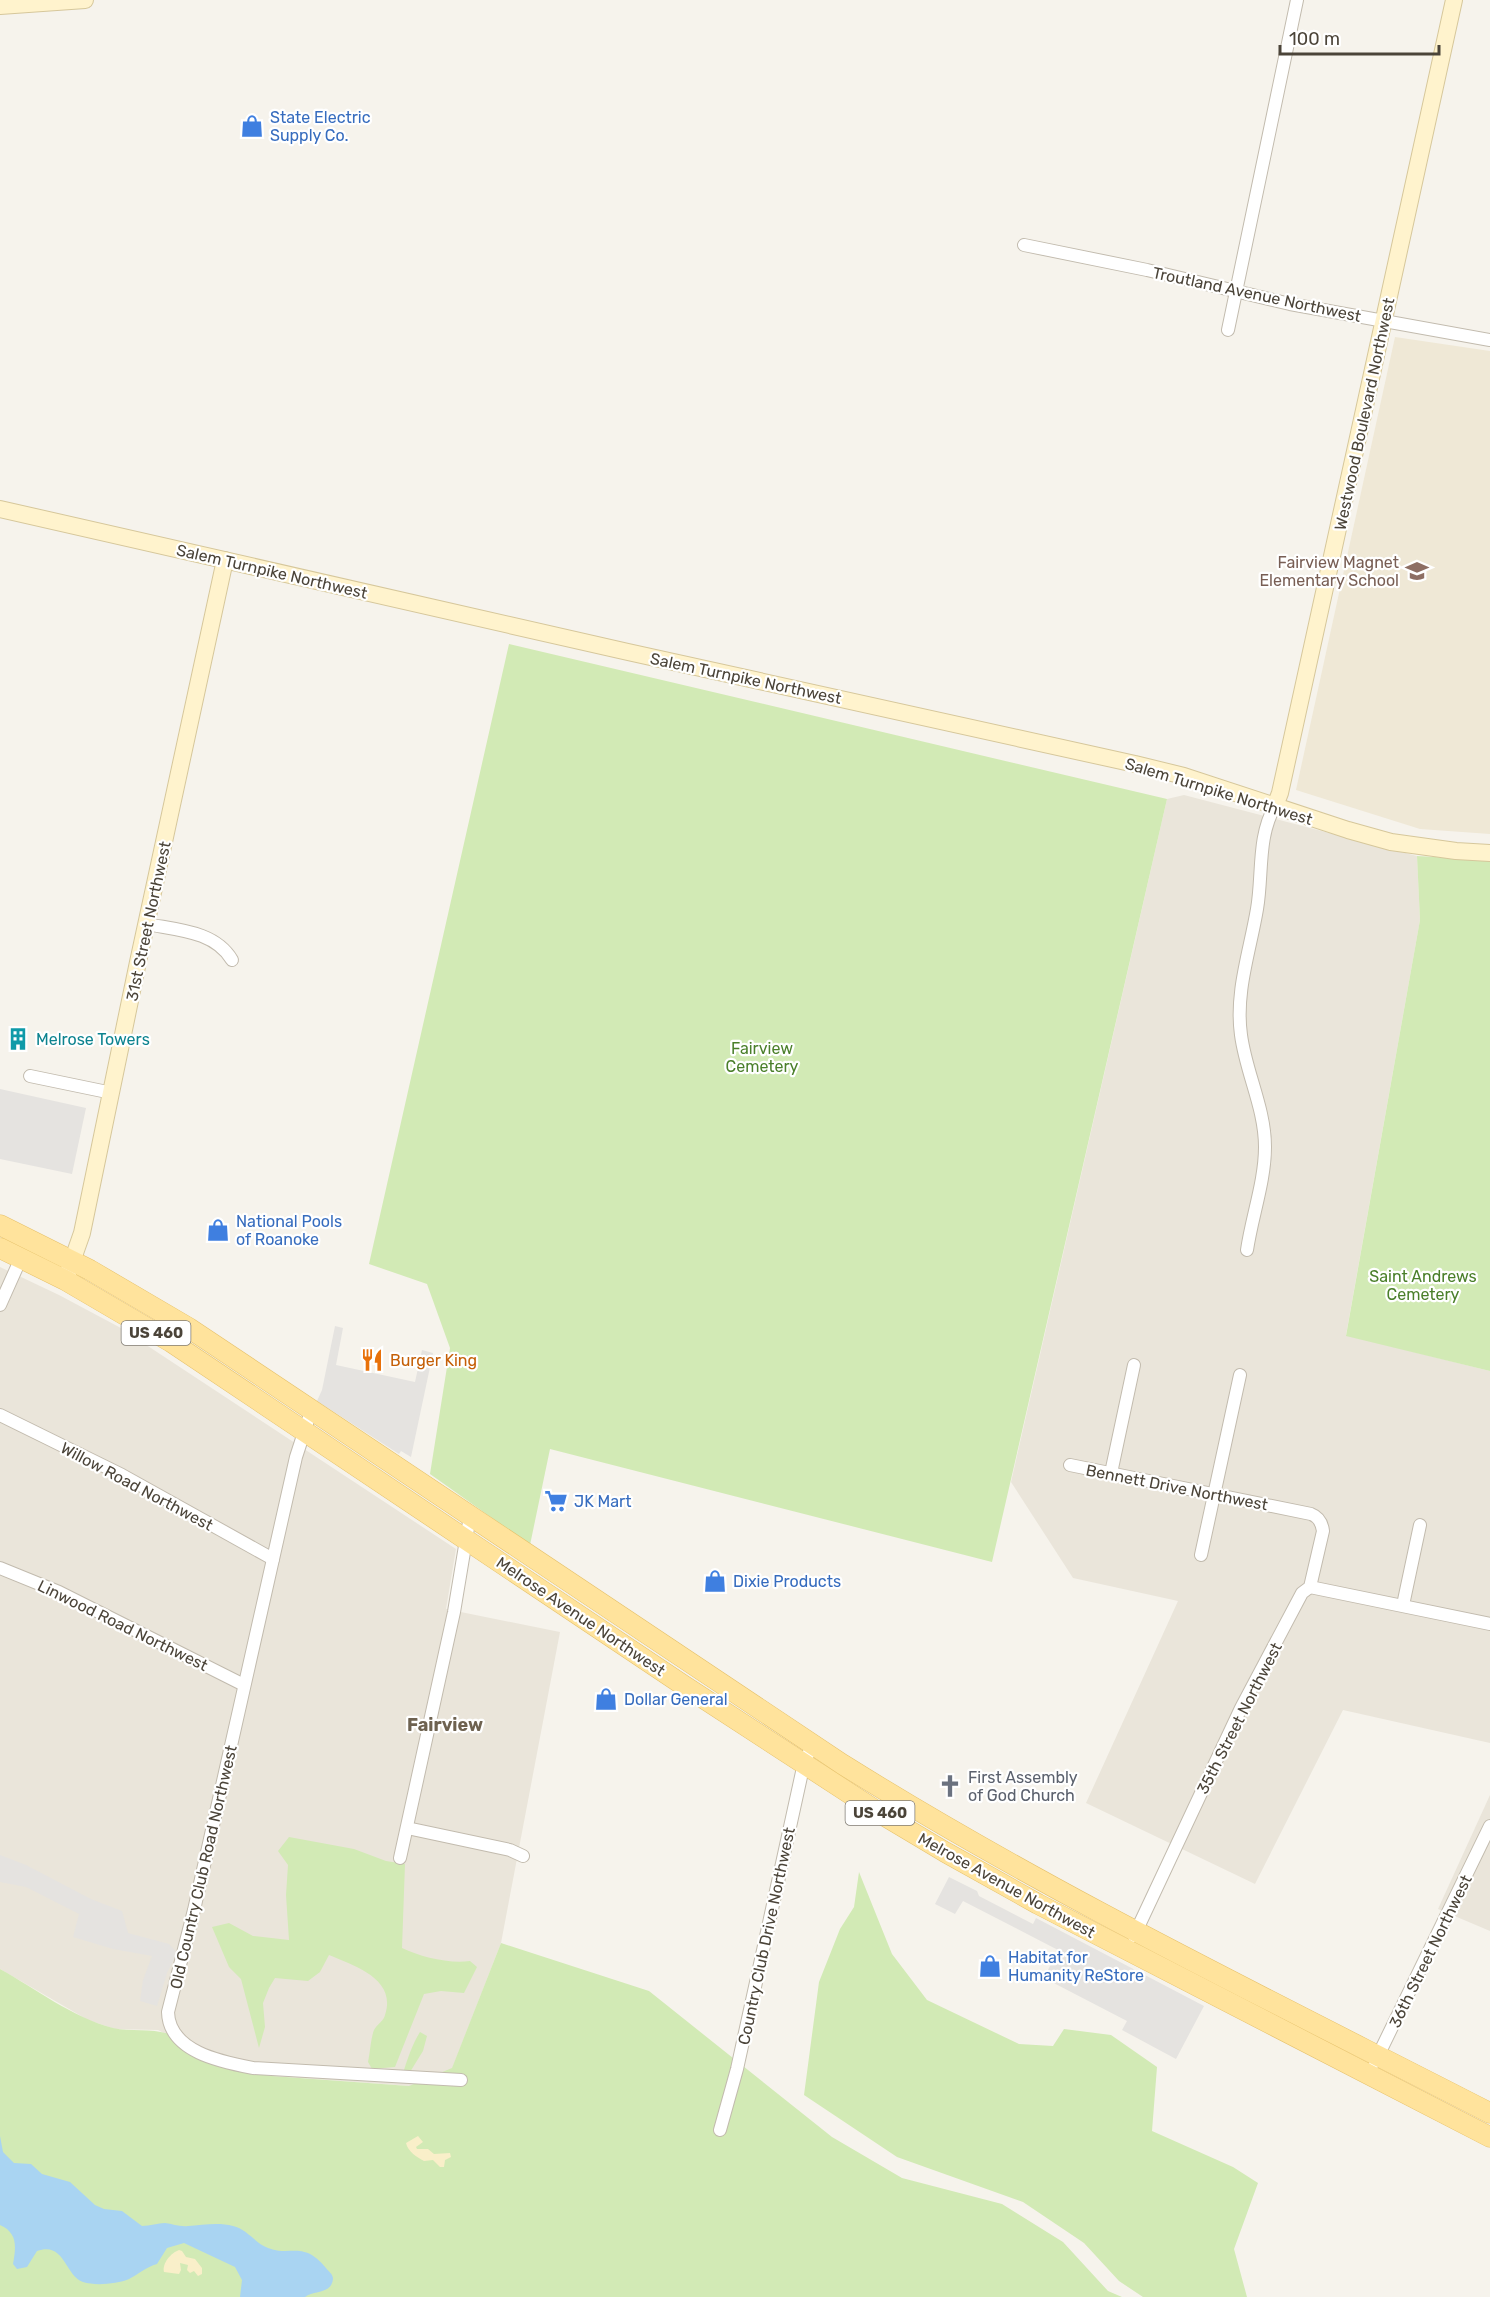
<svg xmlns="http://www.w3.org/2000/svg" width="1490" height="2297" font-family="Rubik,sans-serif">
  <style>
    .residential { fill: #eae5da }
    .education { fill: #efe8d6 }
    .green { fill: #d2eab5 }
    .sand { fill: #f9efc9 }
    .parking { fill: #e5e3e0 }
    .water { fill: #a9d4f2 }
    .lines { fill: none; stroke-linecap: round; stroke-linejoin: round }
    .street-casing { stroke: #c2bbae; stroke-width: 14 }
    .secondary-casing { stroke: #d6c79b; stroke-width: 18 }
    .primary-casing { stroke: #e6c16a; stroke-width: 21 }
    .street { stroke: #fff; stroke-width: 12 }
    .secondary { stroke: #fff3cd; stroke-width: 16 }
    .primary { stroke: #ffe39c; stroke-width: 20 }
    .labels { text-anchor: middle; stroke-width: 4.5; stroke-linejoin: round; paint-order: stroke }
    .shield { fill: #fff; stroke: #817c74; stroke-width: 1.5 }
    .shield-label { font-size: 15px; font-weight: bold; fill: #4b4439 }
    .shop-label { font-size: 16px; fill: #366cbe; stroke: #fff; text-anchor: start }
    .street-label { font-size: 16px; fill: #4b4439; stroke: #fff }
    .education-label { font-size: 16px; fill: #785e54; stroke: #fff; text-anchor: end }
    .culture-label { font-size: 16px; fill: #0d838f; stroke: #fff; text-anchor: start }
    .park-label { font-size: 16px; fill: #4a7f2a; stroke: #fff }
    .food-label { font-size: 16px; fill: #c56008; stroke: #fff; text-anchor: start }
    .worship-label { font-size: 16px; fill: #5b616d; stroke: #fff; text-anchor: start }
    .neighbourhood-label { font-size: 18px; font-weight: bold; fill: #6e6250; stroke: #fff }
  </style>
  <rect width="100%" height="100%" fill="#f6f3ec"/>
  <!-- residential -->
  <g class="residential">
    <path d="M 1184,795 L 1417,856 L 1420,920 L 1346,1335 L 1490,1371 L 1490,1743 L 1343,1710 L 1255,1884 L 1086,1803 L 1178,1601 L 1073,1578 L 1011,1482 L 1167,799 Z"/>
    <path d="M 0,1267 L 59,1295 L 119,1327 L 456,1549 L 446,1609 L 560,1632 L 501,1943 L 452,2069 L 410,2086 L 272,2076 L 231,2069 L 158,2030 L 115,2029 L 88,2020 L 0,1969 Z"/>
    <path d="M 1490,1795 L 1490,1931 L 1438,1909 Z"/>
  </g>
  <!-- education -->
  <path class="education" d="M 1395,337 L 1490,351 L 1490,834 L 1420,829 L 1296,790 Z"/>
  <!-- green -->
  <g class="green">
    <path d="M 509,644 L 1167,799 L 992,1562 L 550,1449 L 530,1545 L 430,1474 L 450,1348 L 427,1284 L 369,1264 Z"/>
    <path d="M 1417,856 L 1490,860 L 1490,1371 L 1346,1336 L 1420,920 Z"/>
    <path d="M 289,1837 L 354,1849 L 386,1861 L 405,1864 L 402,1948 C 421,1957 449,1964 470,1961 L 477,1967 L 464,1993 L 441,1991 L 424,1994 L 395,2067 L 372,2069 L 368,2062 C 370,2053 371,2037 374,2030 C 377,2024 384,2021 385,2015 C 397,1979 355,1966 329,1955 L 320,1972 L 308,1981 L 275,1978 L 269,1988 L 263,2003 L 265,2027 L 259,2048 L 241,1979 L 229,1967 L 212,1927 L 229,1923 L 253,1936 L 289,1940 L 286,1895 L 288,1865 L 278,1851 Z"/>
    <path d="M 859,1872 L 892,1954 L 927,2000 L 1019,2044 L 1053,2046 L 1064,2029 L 1111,2035 L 1157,2067 L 1152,2131 L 1233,2167 L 1258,2183 L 1234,2249 L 1247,2297 L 1143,2297 L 1119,2281 L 1084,2243 L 1023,2202 L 897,2157 L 804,2095 L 819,1982 L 840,1929 L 854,1907 Z"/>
    <path d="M 501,1943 L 649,1991 L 832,2137 L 902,2178 L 1002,2204 L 1063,2242 L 1108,2291 L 1122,2297 L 0,2297 L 0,1969 C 36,1989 72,2017 113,2028 C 131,2032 150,2028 169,2034 L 231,2069 L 272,2076 L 409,2086 L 452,2068 Z"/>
    <path d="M 420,2032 L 427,2036 L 423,2051 L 410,2072 L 404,2070 C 408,2057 413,2043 420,2032 Z"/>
  </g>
  <!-- sand -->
  <g class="sand">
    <path d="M 418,2136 L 423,2142 L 416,2147 L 417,2149 L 428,2149 L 434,2154 L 450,2153 L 451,2157 L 445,2160 L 444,2167 L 440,2167 L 433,2160 L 424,2161 C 417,2157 408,2152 406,2143 Z"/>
    <path d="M 179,2250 L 182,2251 L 186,2257 L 195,2259 L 202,2268 L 202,2274 L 198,2276 L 194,2271 L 190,2273 L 187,2270 L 188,2265 L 180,2263 L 181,2270 L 179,2274 L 164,2272 C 162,2263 171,2253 179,2250 Z"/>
  </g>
  <!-- parking -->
  <g class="parking">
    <path d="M 0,1089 L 86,1108 L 72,1174 L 0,1159 Z"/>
    <path d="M 335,1326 L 343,1328 L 336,1365 L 415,1382 L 422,1350 L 433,1353 L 411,1457 L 401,1451 L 399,1454 L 317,1401 L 322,1390 Z"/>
    <path d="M 0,1855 L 26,1865 L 91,1899 L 122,1911 L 128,1933 L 169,1944 L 177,1953 L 167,1973 L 157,2006 L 140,2001 L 143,1980 L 152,1956 L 113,1949 L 73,1937 L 79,1914 L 26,1887 L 0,1882 Z"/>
    <path d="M 949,1877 L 977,1891 L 979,1896 L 1033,1924 L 1036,1918 L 1204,2006 L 1176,2059 L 1122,2030 L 1127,2021 L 1044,1978 L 1058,1950 L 963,1901 L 955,1914 L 935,1904 Z"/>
  </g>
  <!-- water -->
  <path class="water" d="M 0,2136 L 3,2152 L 14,2163 L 31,2164 L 42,2174 L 70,2182 L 95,2205 L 104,2209 L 122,2211 L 142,2226 C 150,2226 158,2223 165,2223 C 173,2224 180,2227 188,2226 C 202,2225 219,2222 233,2226 C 247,2229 255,2243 268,2248 C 291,2257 303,2240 326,2268 C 328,2271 333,2274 333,2279 C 331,2295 313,2290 305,2297 L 240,2297 L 242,2280 L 235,2267 L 184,2243 L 167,2248 L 157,2264 C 146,2267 139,2274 129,2279 C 117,2284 95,2286 83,2282 C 65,2276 65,2241 37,2251 L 27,2267 L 17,2269 L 13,2264 C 16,2247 18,2233 0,2225 Z"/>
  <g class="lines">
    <!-- street casing -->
    <g class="street-casing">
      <g id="street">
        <path d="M 1024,245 L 1147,270 L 1290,304 L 1490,340"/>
        <path d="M 1228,330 L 1297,0"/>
        <path d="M 147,924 C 177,930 215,931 232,960"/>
        <path d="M 30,1076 L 112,1093"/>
        <path d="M 1247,1250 C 1252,1216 1265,1181 1265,1147 C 1265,1108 1246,1073 1241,1035 C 1235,992 1250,951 1257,909 C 1263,875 1257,837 1275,806"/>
        <path d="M 0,1305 L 21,1258"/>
        <path d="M 311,1411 L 296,1457 L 194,1910 L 168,2012 C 169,2052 222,2062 253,2068 L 461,2080"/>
        <path d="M 0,1415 L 122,1475 L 273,1559"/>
        <path d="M 1070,1465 L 1311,1514 C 1319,1517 1322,1523 1323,1531 L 1310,1587 L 1302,1593 L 1241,1708 L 1134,1936"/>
        <path d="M 1111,1473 L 1134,1365"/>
        <path d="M 1201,1555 L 1240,1375"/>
        <path d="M 0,1568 L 59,1592 L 244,1685"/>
        <path d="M 1310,1587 L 1490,1624"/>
        <path d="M 1403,1605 L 1420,1525"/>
        <path d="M 407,1828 L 510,1850 L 523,1856"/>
        <path d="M 400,1858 L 454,1612 L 470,1516"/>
        <path d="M 1375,2062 L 1490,1826"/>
        <path d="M 720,2130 L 737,2069 L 804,1763 L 813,1744"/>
      </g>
    </g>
    <!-- secondary casing -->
    <g class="secondary-casing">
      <g id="secondary">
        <path d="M 0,6 L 85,0"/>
        <path d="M 0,509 L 628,652 L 1135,764 L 1184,776 L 1348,830 L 1391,842 L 1456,851 L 1490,853"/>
        <path d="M 1275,806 L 1280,793 L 1454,0"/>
        <path d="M 68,1273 L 82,1233 L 138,962 L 225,560"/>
      </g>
    </g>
    <!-- primary casing -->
    <g class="primary-casing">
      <g id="primary">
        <path d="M 0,1225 L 90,1270 L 189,1328 L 842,1764 C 1050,1894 1272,2001 1490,2113"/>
        <path d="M 0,1248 L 65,1280 L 171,1342 L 683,1685 L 878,1812 L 945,1852 L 1038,1904 L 1490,2137"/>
      </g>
    </g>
    <!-- street -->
    <use href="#street" class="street"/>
    <!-- secondary -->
    <use href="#secondary" class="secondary"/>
    <!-- primary -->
    <use href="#primary" class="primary"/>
  </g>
  <!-- icons -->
  <defs>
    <g id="shop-bare" transform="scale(1.8)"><path d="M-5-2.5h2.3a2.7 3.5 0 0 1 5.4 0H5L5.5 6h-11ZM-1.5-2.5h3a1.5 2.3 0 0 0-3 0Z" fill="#3f7fe0" stroke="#fff" stroke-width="2.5" paint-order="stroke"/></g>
    <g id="school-bare" transform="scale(1.8)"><path d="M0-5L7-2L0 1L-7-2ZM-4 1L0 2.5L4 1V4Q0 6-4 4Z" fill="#8d6e63" stroke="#fff" stroke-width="2.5" paint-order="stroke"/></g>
    <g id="building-bare" transform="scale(1.8)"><path d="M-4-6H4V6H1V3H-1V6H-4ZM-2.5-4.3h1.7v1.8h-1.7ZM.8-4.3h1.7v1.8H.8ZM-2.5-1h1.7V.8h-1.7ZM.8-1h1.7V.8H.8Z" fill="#0f9aa8" stroke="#fff" stroke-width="2.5" paint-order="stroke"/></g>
    <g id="restaurant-bare" transform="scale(1.8)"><path d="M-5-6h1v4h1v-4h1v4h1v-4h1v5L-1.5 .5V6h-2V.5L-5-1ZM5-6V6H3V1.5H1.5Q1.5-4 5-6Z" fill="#e8710a" stroke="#fff" stroke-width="2.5" paint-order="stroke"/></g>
    <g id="supermarket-bare" transform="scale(1.8)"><path d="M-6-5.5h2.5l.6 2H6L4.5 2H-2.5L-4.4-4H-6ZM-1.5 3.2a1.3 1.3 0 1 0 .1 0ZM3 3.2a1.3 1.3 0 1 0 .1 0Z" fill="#3f7fe0" stroke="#fff" stroke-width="2.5" paint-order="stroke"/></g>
    <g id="church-bare" transform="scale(1.8)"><path d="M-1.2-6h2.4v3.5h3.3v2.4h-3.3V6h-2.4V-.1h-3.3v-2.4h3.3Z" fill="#6b7280" stroke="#fff" stroke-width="2.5" paint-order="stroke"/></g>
  </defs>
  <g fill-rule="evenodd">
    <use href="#shop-bare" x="252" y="126"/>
    <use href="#school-bare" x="1417" y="571"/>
    <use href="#building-bare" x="18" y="1039"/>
    <use href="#shop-bare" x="218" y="1230"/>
    <use href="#restaurant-bare" x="372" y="1360"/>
    <use href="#supermarket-bare" x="556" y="1501"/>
    <use href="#shop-bare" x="715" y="1581"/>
    <use href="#shop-bare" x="606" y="1699"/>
    <use href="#church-bare" x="950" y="1786"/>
    <use href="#shop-bare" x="990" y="1966"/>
  </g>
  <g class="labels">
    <!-- shield labels -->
    <g class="shield">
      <rect x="121.5" y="1321" width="69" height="24" rx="4.5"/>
      <rect x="845.5" y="1801" width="69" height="24" rx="4.5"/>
    </g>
    <g class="shield-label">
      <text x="156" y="1338">US 460</text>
      <text x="880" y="1818">US 460</text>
    </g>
    <!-- shop labels -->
    <g class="shop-label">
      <text x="270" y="123">State Electric<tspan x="270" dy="18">Supply Co.</tspan></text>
      <text x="236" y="1227">National Pools<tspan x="236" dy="18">of Roanoke</tspan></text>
      <text x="574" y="1507">JK Mart</text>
      <text x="733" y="1587">Dixie Products</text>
      <text x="624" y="1705">Dollar General</text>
      <text x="1008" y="1963">Habitat for<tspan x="1008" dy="18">Humanity ReStore</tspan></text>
    </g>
    <!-- street labels -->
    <g class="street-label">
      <text transform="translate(1257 294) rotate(12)" y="6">Troutland Avenue Northwest</text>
      <text transform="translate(1364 414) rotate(-78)" y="6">Westwood Boulevard Northwest</text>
      <text transform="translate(272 571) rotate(13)" y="6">Salem Turnpike Northwest</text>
      <text transform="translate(746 678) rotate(12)" y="6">Salem Turnpike Northwest</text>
      <text transform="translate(1219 791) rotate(17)" y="6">Salem Turnpike Northwest</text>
      <text transform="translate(148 921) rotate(-78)" y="6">31st Street Northwest</text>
      <text transform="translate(137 1486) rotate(28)" y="6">Willow Road Northwest</text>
      <text transform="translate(1177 1487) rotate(11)" y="6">Bennett Drive Northwest</text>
      <text transform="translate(581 1616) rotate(34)" y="6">Melrose Avenue Northwest</text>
      <text transform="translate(123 1625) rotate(26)" y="6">Linwood Road Northwest</text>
      <text transform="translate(1239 1718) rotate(-63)" y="6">35th Street Northwest</text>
      <text transform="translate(203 1867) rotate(-77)" y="6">Old Country Club Road Northwest</text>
      <text transform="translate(1007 1885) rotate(29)" y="6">Melrose Avenue Northwest</text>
      <text transform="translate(766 1936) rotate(-78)" y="6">Country Club Drive Northwest</text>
      <text transform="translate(1430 1951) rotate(-64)" y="6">36th Street Northwest</text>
    </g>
    <!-- education labels -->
    <g class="education-label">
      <text x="1399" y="568">Fairview Magnet<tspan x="1399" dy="18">Elementary School</tspan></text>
    </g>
    <!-- culture labels -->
    <g class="culture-label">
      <text x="36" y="1045">Melrose Towers</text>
    </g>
    <!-- park labels -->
    <g class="park-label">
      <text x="762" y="1054">Fairview<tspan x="762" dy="18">Cemetery</tspan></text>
      <text x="1423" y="1282">Saint Andrews<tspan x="1423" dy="18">Cemetery</tspan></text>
    </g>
    <!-- food labels -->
    <g class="food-label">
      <text x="390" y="1366">Burger King</text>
    </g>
    <!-- worship labels -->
    <g class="worship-label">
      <text x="968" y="1783">First Assembly<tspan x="968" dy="18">of God Church</tspan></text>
    </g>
    <!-- neighbourhood labels -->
    <g class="neighbourhood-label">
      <text x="445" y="1731">Fairview</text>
    </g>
  </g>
  <!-- scale -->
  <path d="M1280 45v9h159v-9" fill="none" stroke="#4b4439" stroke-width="3"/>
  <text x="1289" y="45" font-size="18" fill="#4b4439" stroke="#ffffff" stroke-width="4.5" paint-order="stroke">100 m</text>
</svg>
